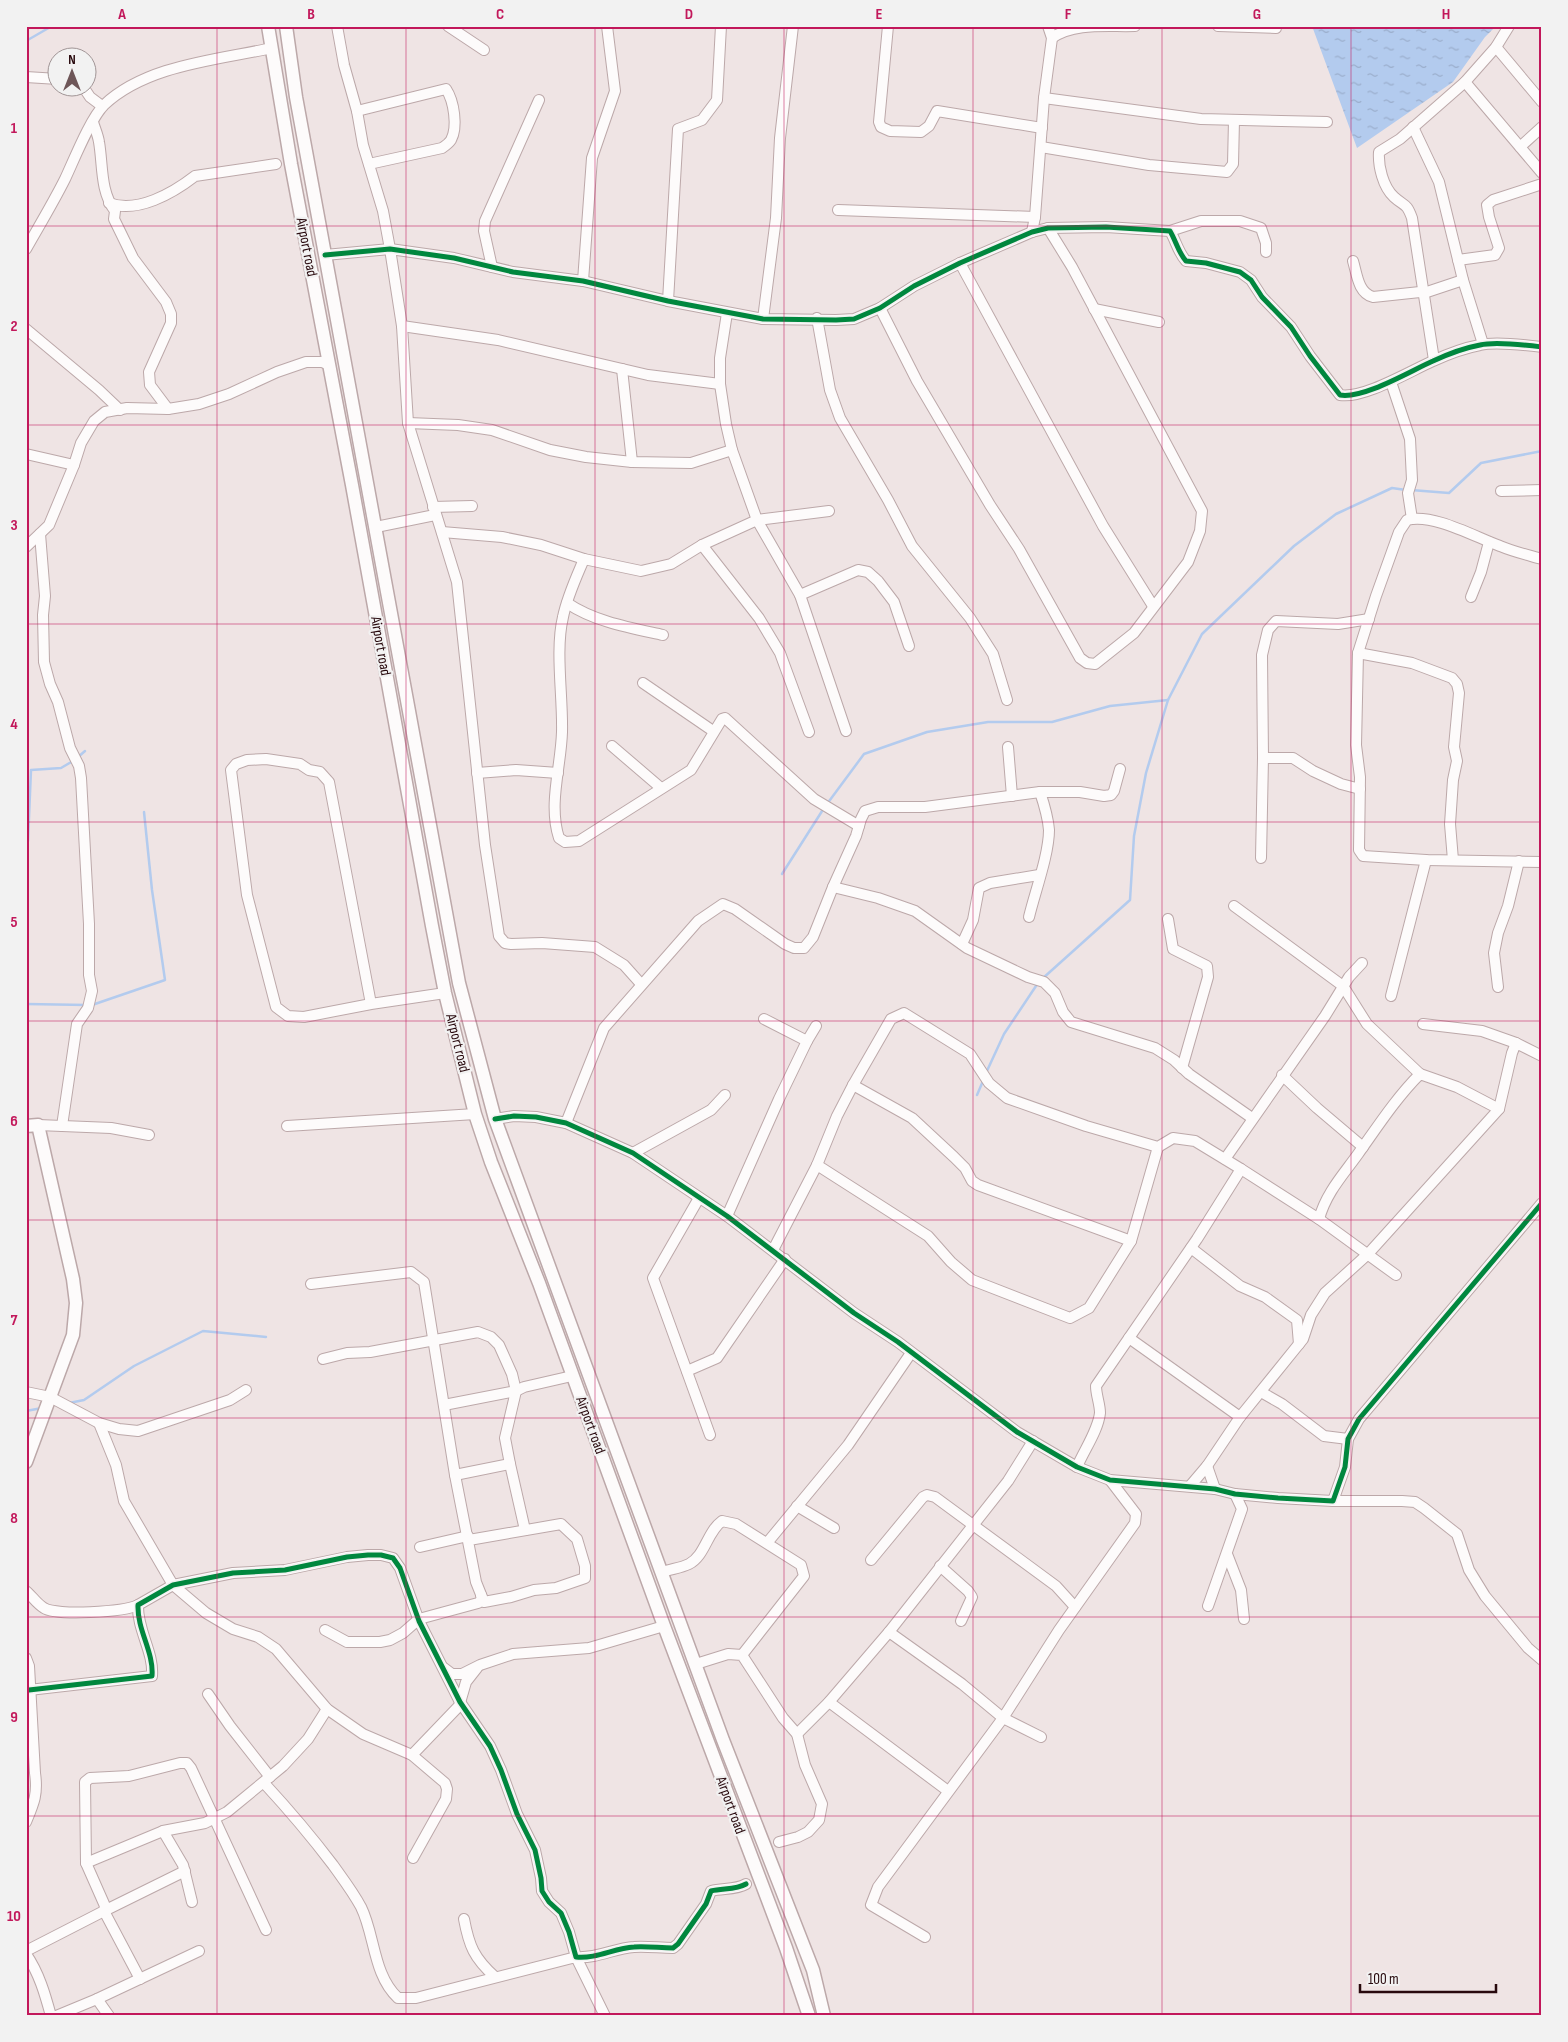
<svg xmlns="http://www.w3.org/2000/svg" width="1568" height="2042" font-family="'Sofia Sans Condensed',sans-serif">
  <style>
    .water { fill: url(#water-ripples) }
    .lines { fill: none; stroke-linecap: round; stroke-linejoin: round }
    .stream { stroke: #b3cbee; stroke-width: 2.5 }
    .minor-casing { stroke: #bca8a9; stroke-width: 12 }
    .major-casing { stroke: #bca8a9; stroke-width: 15 }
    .minor { stroke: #fdfbfb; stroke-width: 10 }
    .major { stroke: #fdfbfb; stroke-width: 12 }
    .cycleway-casing { stroke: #f2f2f2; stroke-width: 8 }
    .cycleway { stroke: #00873e; stroke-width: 5 }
    .grid { fill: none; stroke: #c2185b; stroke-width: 1; stroke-opacity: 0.55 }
    .labels { text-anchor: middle; stroke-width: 4.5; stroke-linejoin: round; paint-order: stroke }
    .street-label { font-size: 15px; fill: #28090d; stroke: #f2f2f2 }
    .neatline { fill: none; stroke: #c2185b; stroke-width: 2 }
    .grid-label { font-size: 16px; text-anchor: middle; font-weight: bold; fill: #c2185b }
  </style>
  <defs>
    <pattern id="water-ripples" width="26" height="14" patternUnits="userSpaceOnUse" patternTransform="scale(1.25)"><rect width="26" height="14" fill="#b3cbee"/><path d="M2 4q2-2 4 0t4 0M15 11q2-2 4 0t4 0" fill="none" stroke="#9aadcb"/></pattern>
  </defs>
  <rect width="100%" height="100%" fill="#efe4e4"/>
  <!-- water -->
  <path class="water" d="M 1312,26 L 1496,26 L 1485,37 L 1453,82 L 1357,148 Z"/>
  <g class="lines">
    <!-- stream -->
    <g class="stream">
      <path d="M 26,41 L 52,26"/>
      <path d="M 1411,490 L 1449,493 L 1481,463 L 1542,451"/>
      <path d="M 77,758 L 85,751"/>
      <path d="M 827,804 L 864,754 L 927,732 L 988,722 L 1052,722 L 1110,706 L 1168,700"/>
      <path d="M 26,842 L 28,841 L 31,770 L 61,768 L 73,761"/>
      <path d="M 782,874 L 824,808"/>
      <path d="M 1042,979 L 1130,900 L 1134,836 L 1146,773 L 1168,700 L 1202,634 L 1294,546 L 1336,514 L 1392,488 L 1406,490"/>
      <path d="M 26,1004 L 87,1005"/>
      <path d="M 92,1005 L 165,980 L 152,890 L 144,812"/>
      <path d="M 986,1073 L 1004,1034 L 1038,983"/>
      <path d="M 977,1095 L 983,1081"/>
      <path d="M 69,1403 L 84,1400 L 134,1366 L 203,1331 L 266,1337"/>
      <path d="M 26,1411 L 42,1408"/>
    </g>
    <!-- minor casing -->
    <g class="minor-casing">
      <g id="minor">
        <path d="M 337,26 L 344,65 L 357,111 L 363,145 L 383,211 L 390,249 L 402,326 L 408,423 L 457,582 L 485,845 L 499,936 L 505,943 L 511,944 L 542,943 L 595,947 L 624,965 L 641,984"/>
        <path d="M 448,26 L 484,50"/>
        <path d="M 888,26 L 879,122 L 881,127 L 890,131 L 921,132 L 929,126 L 937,111 L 1042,128"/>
        <path d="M 1218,26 L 1276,28"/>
        <path d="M 1052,38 C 1074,22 1109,27 1135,26"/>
        <path d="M 1496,47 L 1542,102"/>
        <path d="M 26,77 L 58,79"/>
        <path d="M 1465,82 L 1542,173"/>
        <path d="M 84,88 L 90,97 L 102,106"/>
        <path d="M 1044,98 L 1201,119 L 1327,122"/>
        <path d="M 357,111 L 446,89 C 454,101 458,127 451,140 C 449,143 445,146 442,148 L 369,164"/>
        <path d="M 93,122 C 95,129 98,135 99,142 C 103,165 100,191 115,211 L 114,219 L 133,258 L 166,302 L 171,314 L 171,323 L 149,372 L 150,385 L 168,409"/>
        <path d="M 1413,127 L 1439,182 L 1463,280 L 1483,344"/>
        <path d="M 1041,147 L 1149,165 L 1227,172 L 1233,164 L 1234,120"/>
        <path d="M 1520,147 L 1542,127"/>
        <path d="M 109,203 C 137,214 173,193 195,176 L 276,164"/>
        <path d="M 838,210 L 1035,217"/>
        <path d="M 1170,231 L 1201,221 L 1240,221 L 1261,228 L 1266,243 L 1266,252"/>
        <path d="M 1032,232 L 1035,217 L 1044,98 L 1052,38 L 1048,26"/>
        <path d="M 26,249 C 39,226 53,203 65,179 C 74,160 90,119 104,105 C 146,65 217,60 272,48"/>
        <path d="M 325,255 L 390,249 L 454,258 L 513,272 L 583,281 L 668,301 L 763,319 L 836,320 L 854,319 L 880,308 L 914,286 L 960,263 L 1032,232 L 1048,228 L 1106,227 L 1170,231 C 1176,241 1178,252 1186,261 L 1206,263 L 1240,272 L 1251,280 L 1262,297 L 1291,327 L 1310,356 L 1340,395 C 1364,399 1410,371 1433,361 C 1448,354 1464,348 1480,345 C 1495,341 1526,345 1542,347"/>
        <path d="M 1458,260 L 1495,255 L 1499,248 L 1489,217 L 1487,205 L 1493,200 L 1542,184"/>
        <path d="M 1353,261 C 1357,274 1358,293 1373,297 L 1420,292 L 1424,293 L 1463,280"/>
        <path d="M 960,263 L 1103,526 L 1153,606"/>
        <path d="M 492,267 L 484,231 L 485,221 L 539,100"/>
        <path d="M 583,281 L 592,158 L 615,91 L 607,26"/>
        <path d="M 668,301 L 678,129 L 702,120 L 717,100 L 721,26"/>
        <path d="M 880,308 L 917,381 L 990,505 L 1019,549 L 1080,658 L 1087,663 L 1095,664 L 1134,633 L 1188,562 L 1200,531 L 1202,511 L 1072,267 L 1048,228"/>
        <path d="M 1094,309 L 1159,322"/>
        <path d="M 727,313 L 720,358 L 720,384 L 726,424 L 732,450 L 757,520 L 800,595 L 846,731"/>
        <path d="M 817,318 L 830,390 L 840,418 L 888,500 L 912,546 L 970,618 L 993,654 L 1007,700"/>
        <path d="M 763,319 L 776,218 L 780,138 L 793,26"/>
        <path d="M 402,326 L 498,340 L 648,375 L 720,384"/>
        <path d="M 26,329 L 99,390 L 120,410"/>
        <path d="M 1434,360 L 1412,218 C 1406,202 1405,207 1394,197 C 1383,187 1378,166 1379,152 L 1400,139 L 1465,82 L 1496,47 L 1509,26"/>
        <path d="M 622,369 L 632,462"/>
        <path d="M 1391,382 L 1410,439 L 1412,480 L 1408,493 L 1412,519"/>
        <path d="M 408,423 L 458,425 L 492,430 L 550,450 L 586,457 L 632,462 L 691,463 L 732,450"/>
        <path d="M 26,454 L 74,465"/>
        <path d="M 1501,491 L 1542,490"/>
        <path d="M 433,507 L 472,506"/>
        <path d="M 376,527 L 435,515"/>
        <path d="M 442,532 L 502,537 L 541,545 L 584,559 L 641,571 L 671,564 L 702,545 L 757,520 L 829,511"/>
        <path d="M 40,534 L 45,596 L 43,615 L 44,662 L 50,684 L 58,702 L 70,748 L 79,766 L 81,778 L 89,924 L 89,975 L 92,991 L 88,1008 L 77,1024 L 62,1126"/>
        <path d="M 702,545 L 759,618 L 780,653 L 809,732"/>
        <path d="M 26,547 L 49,525 L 74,465 L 81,443 L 94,421 L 105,412 L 127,408 L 168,409 L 199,404 L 229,394 L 277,372 L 306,362 L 322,362 L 329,365"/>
        <path d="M 584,559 C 576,578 567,597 563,617 C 555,650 563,697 562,732 C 561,767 548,804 559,838 L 565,842 L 579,841 L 691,770 L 722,719 L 725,718 L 814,799 L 859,826"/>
        <path d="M 1542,559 C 1528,555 1514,552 1500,546 C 1475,537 1433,513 1407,520 L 1399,532 L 1376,596 L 1358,653 L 1356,745 L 1360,777 L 1359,850 L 1363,856 L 1426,860 L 1542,862"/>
        <path d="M 800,595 L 858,570 L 868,572 L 878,581 L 894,602 L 909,646"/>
        <path d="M 1471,597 L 1481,572 L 1489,542"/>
        <path d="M 567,603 C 595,622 631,628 663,635"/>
        <path d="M 1358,653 L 1412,663 L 1452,678 L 1457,684 L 1459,693 L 1454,747 L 1457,761 L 1453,780 L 1450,824 L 1453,860"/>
        <path d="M 643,683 L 713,731"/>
        <path d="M 612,746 L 661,788"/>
        <path d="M 1008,747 L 1012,796"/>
        <path d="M 1263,758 L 1293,758 L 1313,771 L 1341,784 L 1360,789"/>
        <path d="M 477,773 L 516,770 L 558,773"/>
        <path d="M 1261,858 L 1263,758 L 1262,655 L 1268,630 L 1276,621 L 1338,624 L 1369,619"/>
        <path d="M 833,887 L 878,898 L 915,911 L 967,948 L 1028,977 L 1044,982 L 1055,993 L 1063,1012 L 1071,1022 L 1155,1048 L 1174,1060 L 1189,1074 L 1252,1118"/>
        <path d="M 1234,906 L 1343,986 L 1367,1024 L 1420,1074"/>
        <path d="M 1029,917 C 1035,892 1049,854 1049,830 C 1048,817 1044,804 1040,792"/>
        <path d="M 1168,919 L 1173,949 L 1207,966 L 1208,977 L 1182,1068"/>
        <path d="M 962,944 L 973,920 L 979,888 L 990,883 L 1039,875"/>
        <path d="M 1498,987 L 1494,953 L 1498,933 L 1508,906 L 1519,861"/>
        <path d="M 1391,996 L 1426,860"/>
        <path d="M 371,1004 L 329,782 L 320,772 L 309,770 L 300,764 L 266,759 L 247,760 L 236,764 L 231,770 L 247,895 L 276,1007 L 288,1016 L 304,1017 L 371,1004 L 445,993"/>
        <path d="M 764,1019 L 807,1041"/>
        <path d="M 1423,1024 L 1482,1031 L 1516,1043"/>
        <path d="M 1282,1075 L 1317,1108 L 1363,1147"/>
        <path d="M 853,1085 L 912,1118 L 954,1157 L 965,1168 L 972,1181 L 978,1185 L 1131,1241"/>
        <path d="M 495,1119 L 514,1116 L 536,1117 L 566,1123 L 633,1153 L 727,1216 L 854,1313 L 898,1342 L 1017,1432 L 1077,1467 L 1110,1480 L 1215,1489 L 1235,1494 L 1278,1498 L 1333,1501 L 1345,1467 L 1348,1439 L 1359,1419 L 1542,1203"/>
        <path d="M 566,1123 L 604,1028 L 698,921 L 723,904 L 735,909 L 785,944 L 794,948 L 804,948 L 813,937 L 833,887 L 856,836 L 861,819 L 865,811 L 878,807 L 925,807 L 1040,792 L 1080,792 L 1104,796 L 1111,795 L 1114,791 L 1120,769"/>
        <path d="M 38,1125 L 111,1128 L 149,1135"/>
        <path d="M 287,1126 L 475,1114"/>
        <path d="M 633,1153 L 711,1110 L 725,1095"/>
        <path d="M 1225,1159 L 1325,1016 L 1349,977 L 1362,963"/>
        <path d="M 817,1165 L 928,1236 L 951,1262 L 972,1280 L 1070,1318 L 1089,1308 L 1131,1241 L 1158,1147"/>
        <path d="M 699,1198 L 653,1278 L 710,1435"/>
        <path d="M 727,1216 L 779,1099 L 807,1041 L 816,1026"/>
        <path d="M 1319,1219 C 1326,1193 1343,1175 1358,1154 C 1378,1126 1396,1098 1420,1074 L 1457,1087 L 1499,1109"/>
        <path d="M 1191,1248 L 1240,1286 L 1265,1297 L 1297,1320 L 1299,1344"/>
        <path d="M 773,1250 L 817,1165 L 837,1116 L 853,1085 L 891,1019 L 904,1013 L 970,1054 L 989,1083 L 1007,1098 L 1086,1126 L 1158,1147 L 1173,1138 L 1195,1141 L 1241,1169 L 1319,1219 L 1396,1275"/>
        <path d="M 311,1284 L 411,1272 L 424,1282 L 455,1475 L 476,1582 L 484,1602 L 511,1597 L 534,1590 L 556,1588 L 585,1578 L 585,1566 L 577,1539 L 561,1524 L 469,1540"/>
        <path d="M 1129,1338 L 1240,1417"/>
        <path d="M 323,1359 L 347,1353 L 370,1352 L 478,1332 L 491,1337 L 499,1345 L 512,1374 L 516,1391 L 505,1438 L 510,1464 L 455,1475"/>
        <path d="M 687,1371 L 717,1358 L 785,1259"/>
        <path d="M 26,1392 L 50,1397 L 99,1423 L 119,1429 L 138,1431 L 230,1400 L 246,1390"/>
        <path d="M 1261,1392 L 1282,1404 L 1324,1436 L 1348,1439"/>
        <path d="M 444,1405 L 516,1391 L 524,1387 L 572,1376"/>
        <path d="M 99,1423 L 116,1465 L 124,1501 L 173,1585 L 206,1613 L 233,1629 L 258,1637 L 276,1649 L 327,1709 L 363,1734 L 412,1755 L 445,1783 L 447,1789 L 446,1799 L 413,1858"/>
        <path d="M 510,1464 L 525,1530"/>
        <path d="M 1207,1466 L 1215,1489"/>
        <path d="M 1077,1467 C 1084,1450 1098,1431 1100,1413 C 1100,1404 1096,1395 1096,1386 L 1197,1239 L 1241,1169"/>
        <path d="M 1190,1486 L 1207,1466 L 1240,1417 L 1303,1339 L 1311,1315 L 1325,1293 L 1368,1254 L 1499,1109 L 1512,1053 L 1516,1043 L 1542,1056"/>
        <path d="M 1333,1501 L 1402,1501 L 1415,1502 L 1424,1508 L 1457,1534 L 1469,1570 L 1485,1596 L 1528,1648 L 1542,1660"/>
        <path d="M 797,1506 L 834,1528"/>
        <path d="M 767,1543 L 848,1445 L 911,1353"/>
        <path d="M 420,1547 L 468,1536"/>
        <path d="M 1227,1554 L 1241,1590 L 1244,1619"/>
        <path d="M 871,1560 L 923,1497 L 927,1495 L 935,1497 L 1056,1586 L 1075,1607"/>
        <path d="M 940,1566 L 968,1591 L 972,1597 L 961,1621"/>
        <path d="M 663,1572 C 671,1569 681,1568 689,1564 C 705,1556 707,1532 722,1521 L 736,1524 L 801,1565 L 804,1576 L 742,1655"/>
        <path d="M 26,1591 C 32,1596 37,1604 44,1608 C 56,1616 124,1612 138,1605"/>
        <path d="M 1208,1606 L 1242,1509 L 1235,1494"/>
        <path d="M 325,1630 L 347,1642 L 380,1642 L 390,1640 L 403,1633 L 419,1619 L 478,1603 L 482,1600 L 481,1595"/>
        <path d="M 889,1632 L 962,1684 L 1003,1718 L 1041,1737"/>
        <path d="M 26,1658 L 29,1666 L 35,1773 C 38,1794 34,1803 26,1822"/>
        <path d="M 696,1664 L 728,1654 L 742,1655 L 783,1718 L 797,1734 L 805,1765 L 822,1804 L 819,1820 L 808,1832 L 798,1837 L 779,1842"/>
        <path d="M 444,1668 L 452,1674 L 462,1674 L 480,1665 L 513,1654 L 589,1648 L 664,1626"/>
        <path d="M 29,1690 L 152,1676 C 154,1652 137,1630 138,1605 L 173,1585 L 233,1573 L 285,1570 L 347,1557 L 368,1555 L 381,1555 L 393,1558 L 400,1568 L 419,1621 L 460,1702 L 490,1746 L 501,1770 L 517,1814 L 535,1850 L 541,1878 L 542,1891 L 549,1902 L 561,1913 L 569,1932 L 576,1957 C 597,1959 614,1948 634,1947 C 646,1946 660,1948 673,1948 L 678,1944 L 706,1904 L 711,1891 C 723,1888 736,1890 746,1884"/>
        <path d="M 208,1694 L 230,1726 L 270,1777"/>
        <path d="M 829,1702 L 948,1791"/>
        <path d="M 797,1734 L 829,1702 L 889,1632 L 1008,1481 L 1033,1441"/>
        <path d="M 412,1755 L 459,1706 L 466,1682 L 477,1668"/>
        <path d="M 264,1783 C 288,1809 311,1836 333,1865 C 343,1879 353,1892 361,1907 C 375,1935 373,1975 398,1998 L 416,1998 L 576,1957 L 605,2016"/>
        <path d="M 163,1831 L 183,1865 L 192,1902"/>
        <path d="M 86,1863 L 163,1831 L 205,1823 L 227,1812 L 283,1766 L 308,1739 L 327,1709"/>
        <path d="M 464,1919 C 469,1946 474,1958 495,1977"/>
        <path d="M 925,1937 L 871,1905 L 878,1887 L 1003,1718 L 1059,1630 L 1135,1523 L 1136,1514 L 1110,1480"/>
        <path d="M 26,1951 L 104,1911 L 105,1906 L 86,1863 L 85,1782 L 90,1778 L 129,1776 L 180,1763 L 187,1763 L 191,1768 L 266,1930"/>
        <path d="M 26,1954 C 39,1973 45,1994 51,2016"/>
        <path d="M 140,1979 L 104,1911 L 185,1871"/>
        <path d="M 97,1999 L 109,2016"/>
        <path d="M 56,2016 L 97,1999 L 199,1951"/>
      </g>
    </g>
    <!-- major casing -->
    <g class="major-casing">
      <g id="major">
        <path d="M 268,26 L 291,164 L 352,485 L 432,926 L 445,993 L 475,1114 L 491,1162 L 539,1283 L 664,1626 L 786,1948 L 809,2016"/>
        <path d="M 286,26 L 296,97 L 459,983 L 495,1119 L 723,1740 L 813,1970 L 824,2016"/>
        <path d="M 26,1126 L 38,1125 L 73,1279 L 76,1303 L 73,1335 L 26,1462"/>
      </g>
    </g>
    <!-- minor -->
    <use href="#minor" class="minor"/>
    <!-- major -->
    <use href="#major" class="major"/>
    <!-- cycleway casing -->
    <g class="cycleway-casing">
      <g id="cycleway">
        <path d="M 325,255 L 390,249 L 454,258 L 513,272 L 583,281 L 668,301 L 763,319 L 836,320 L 854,319 L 880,308 L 914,286 L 960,263 L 1032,232 L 1048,228 L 1106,227 L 1170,231 C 1176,241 1178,252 1186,261 L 1206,263 L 1240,272 L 1251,280 L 1262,297 L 1291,327 L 1310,356 L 1340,395 C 1364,399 1410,371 1433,361 C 1448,354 1464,348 1480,345 C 1495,341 1526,345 1542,347"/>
        <path d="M 495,1119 L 514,1116 L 536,1117 L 566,1123 L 633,1153 L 727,1216 L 854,1313 L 898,1342 L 1017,1432 L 1077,1467 L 1110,1480 L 1215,1489 L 1235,1494 L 1278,1498 L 1333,1501 L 1345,1467 L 1348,1439 L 1359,1419 L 1542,1203"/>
        <path d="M 29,1690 L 152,1676 C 154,1652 137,1630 138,1605 L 173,1585 L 233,1573 L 285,1570 L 347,1557 L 368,1555 L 381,1555 L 393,1558 L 400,1568 L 419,1621 L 460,1702 L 490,1746 L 501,1770 L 517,1814 L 535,1850 L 541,1878 L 542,1891 L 549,1902 L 561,1913 L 569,1932 L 576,1957 C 597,1959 614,1948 634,1947 C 646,1946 660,1948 673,1948 L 678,1944 L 706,1904 L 711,1891 C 723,1888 736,1890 746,1884"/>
      </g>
    </g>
    <!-- cycleway -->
    <use href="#cycleway" class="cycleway"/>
  </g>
  <!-- grid -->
  <path class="grid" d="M 217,26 L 217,2016M 406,26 L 406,2016M 595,26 L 595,2016M 784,26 L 784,2016M 973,26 L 973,2016M 1162,26 L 1162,2016M 1351,26 L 1351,2016M 26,226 L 1542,226M 26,425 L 1542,425M 26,624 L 1542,624M 26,822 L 1542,822M 26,1021 L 1542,1021M 26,1220 L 1542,1220M 26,1418 L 1542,1418M 26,1617 L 1542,1617M 26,1816 L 1542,1816"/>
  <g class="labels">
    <!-- street labels -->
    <g class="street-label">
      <text transform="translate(307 247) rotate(79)" y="5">Airport road</text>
      <text transform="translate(381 646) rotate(80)" y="5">Airport road</text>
      <text transform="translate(458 1043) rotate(76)" y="5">Airport road</text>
      <text transform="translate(591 1425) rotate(70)" y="5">Airport road</text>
      <text transform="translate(731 1805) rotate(70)" y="5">Airport road</text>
    </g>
  </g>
  <!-- border -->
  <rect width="1568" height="2042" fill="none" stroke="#f2f2f2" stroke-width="55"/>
  <!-- north arrow -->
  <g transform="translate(72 72)"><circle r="24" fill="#f2f2f2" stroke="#a19596"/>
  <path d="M0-4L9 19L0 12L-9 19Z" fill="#6e5658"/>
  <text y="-8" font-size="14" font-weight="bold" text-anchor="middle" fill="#28090d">N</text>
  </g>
  <!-- scale -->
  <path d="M1360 1984v8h136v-8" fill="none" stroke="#28090d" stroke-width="2.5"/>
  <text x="1368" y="1984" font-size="15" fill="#28090d" stroke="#f2f2f2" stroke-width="4" paint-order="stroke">100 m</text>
  <rect x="28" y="28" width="1512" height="1986" class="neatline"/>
  <g class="grid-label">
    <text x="122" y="19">A</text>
    <text x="311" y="19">B</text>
    <text x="500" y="19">C</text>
    <text x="689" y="19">D</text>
    <text x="879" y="19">E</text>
    <text x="1068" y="19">F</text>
    <text x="1257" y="19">G</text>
    <text x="1446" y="19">H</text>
    <text x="14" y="133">1</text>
    <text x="14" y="331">2</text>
    <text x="14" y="530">3</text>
    <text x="14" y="729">4</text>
    <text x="14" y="927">5</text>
    <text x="14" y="1126">6</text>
    <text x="14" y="1325">7</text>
    <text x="14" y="1523">8</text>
    <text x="14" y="1722">9</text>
    <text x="14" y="1921">10</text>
  </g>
</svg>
